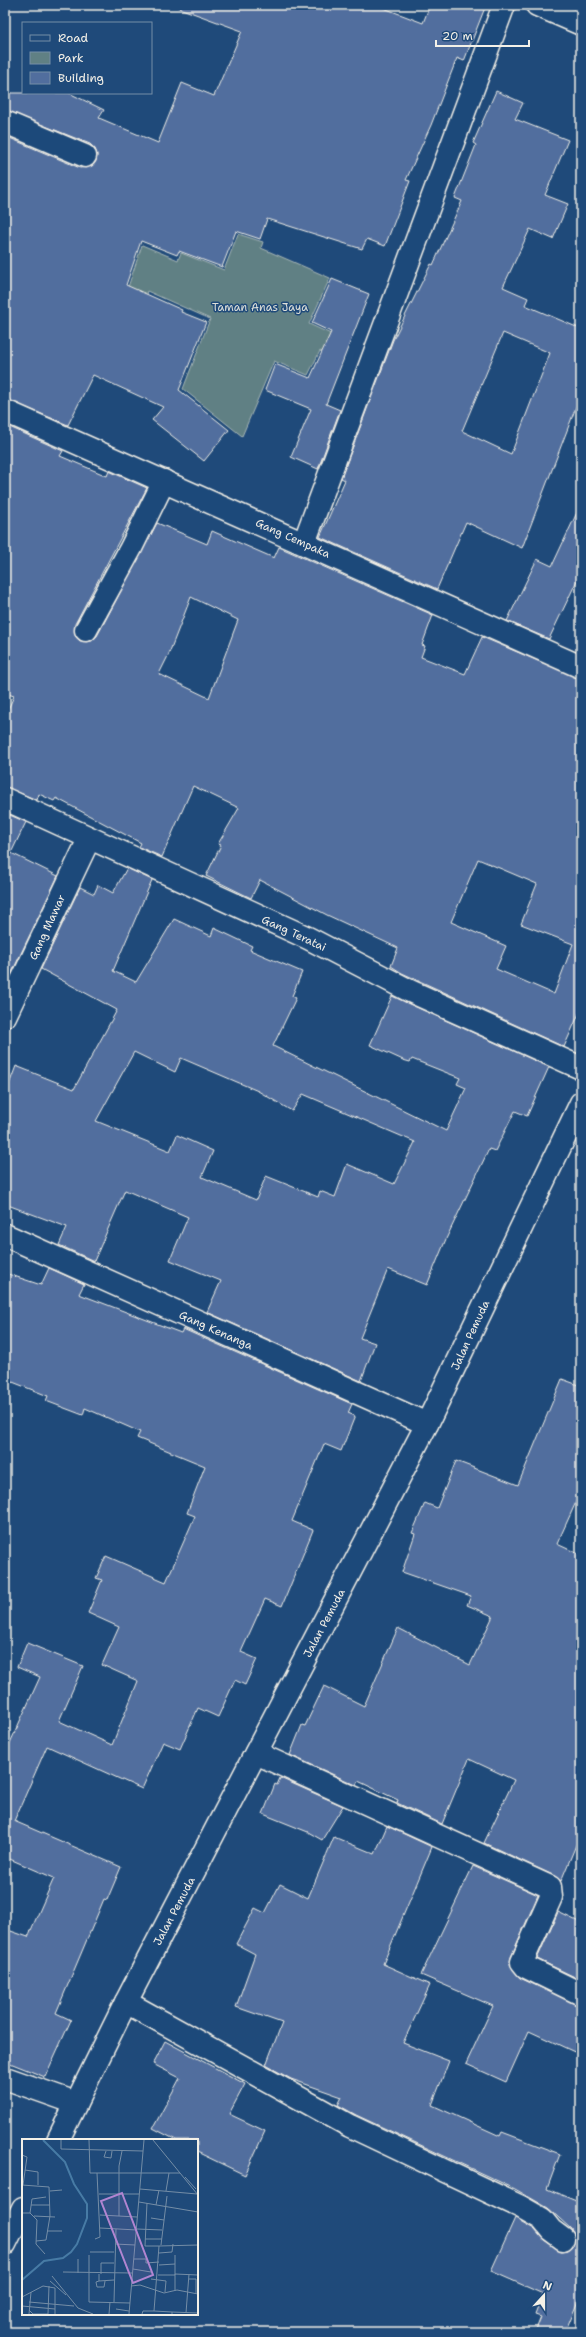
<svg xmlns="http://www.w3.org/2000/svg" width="586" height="2337" font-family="'Shantell Sans',sans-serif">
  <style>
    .green { fill: #608084; stroke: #aab8b6 }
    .building { fill: #516e9e; stroke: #f4f1e8; fill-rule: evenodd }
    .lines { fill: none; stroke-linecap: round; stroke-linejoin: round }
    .street-casing { stroke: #f4f1e8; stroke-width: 25 }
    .secondary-casing { stroke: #f4f1e8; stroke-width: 25 }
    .street { stroke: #1f4a7a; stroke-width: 22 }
    .secondary { stroke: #1f4a7a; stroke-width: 22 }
    .labels { text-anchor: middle; stroke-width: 3; stroke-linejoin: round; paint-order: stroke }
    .park-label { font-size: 11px; fill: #dee0d9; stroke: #1f4a7a }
    .street-label { font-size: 11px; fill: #f4f1e8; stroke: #1f4a7a }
    .inset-river { fill: none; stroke: #477ba5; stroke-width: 2 }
    .inset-road { fill: none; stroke: #748da6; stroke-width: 1 }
    .view { fill: #b185d1; fill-opacity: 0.15; stroke: #b185d1; stroke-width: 2 }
    .inset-edge { fill: none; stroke: #f4f1e8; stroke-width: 2 }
  </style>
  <rect width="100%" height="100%" fill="#1f4a7a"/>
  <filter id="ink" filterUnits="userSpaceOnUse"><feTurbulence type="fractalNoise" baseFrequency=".025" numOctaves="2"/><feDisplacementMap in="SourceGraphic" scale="8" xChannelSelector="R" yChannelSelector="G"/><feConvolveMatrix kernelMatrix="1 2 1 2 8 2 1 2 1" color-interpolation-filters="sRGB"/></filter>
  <g filter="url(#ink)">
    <!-- green -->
    <path class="green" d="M 238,234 L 263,242 L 261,248 L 330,278 L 309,324 L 333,335 L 325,353 L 320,351 L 308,375 L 274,361 L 242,436 L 183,389 L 210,319 L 147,291 L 143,301 L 126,293 L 142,245 L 178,260 L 181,253 L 224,270 Z"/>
    <!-- building -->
    <g class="building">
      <path d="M 180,5 L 376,5 L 423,23 L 430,5 L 486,5 L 464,61 L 457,58 L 431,125 L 406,180 L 410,181 L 385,246 L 367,239 L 362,249 L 267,219 L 260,239 L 236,231 L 222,267 L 179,251 L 177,255 L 141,241 L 126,285 L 182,310 L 181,312 L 206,322 L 179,390 L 229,430 L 204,461 L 152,420 L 163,407 L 93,375 L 68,425 L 5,399 L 5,136 L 80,168 L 92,166 L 96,161 L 97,155 L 95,149 L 90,144 L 5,110 L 5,93 L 69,93 L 104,110 L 99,118 L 158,143 L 182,83 L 214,96 L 242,31 L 179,8 Z"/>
      <path d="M 496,91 L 523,103 L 515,119 L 568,140 L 545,195 L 568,204 L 553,239 L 530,229 L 503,287 L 528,298 L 525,305 L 581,329 L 581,394 L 522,548 L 466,522 L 437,589 L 320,537 L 345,480 L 341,478 L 393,340 L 431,264 L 433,265 L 462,201 L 455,198 L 476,145 L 473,143 ZM 503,333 L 550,353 L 511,454 L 462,431 Z"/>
      <path d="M 332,279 L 369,294 L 326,404 L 340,410 L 318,469 L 291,457 L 311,409 L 265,390 L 275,364 L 310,378 L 331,332 L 312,323 Z"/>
      <path d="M 5,425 L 63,451 L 60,456 L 107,476 L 109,471 L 147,488 L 75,624 L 75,636 L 80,641 L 92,641 L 97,636 L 157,523 L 207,544 L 212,531 L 274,558 L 279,547 L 433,615 L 422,645 L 425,646 L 421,657 L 465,674 L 482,637 L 581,679 L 581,1009 L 564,1047 L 402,973 L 391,966 L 398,948 L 327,915 L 260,880 L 251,898 L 206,876 L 221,845 L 218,844 L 239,808 L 193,786 L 162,857 L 139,847 L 141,843 L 56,798 L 54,801 L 39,794 L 37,800 L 5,787 L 5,716 L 14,696 L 5,693 ZM 191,597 L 238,620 L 209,698 L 159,674 L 168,656 ZM 478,859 L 537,884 L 521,924 L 573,944 L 554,994 L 496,969 L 506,946 L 451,922 Z"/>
      <path d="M 581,504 L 581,572 L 549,639 L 507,621 L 537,559 L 552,566 Z"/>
      <path d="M 5,813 L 26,822 L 11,853 L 58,876 L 5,987 Z"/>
      <path d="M 127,868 L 152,880 L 113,971 L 136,982 L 174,919 L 211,936 L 214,928 L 252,946 L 250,950 L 302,972 L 292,996 L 296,998 L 273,1046 L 446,1131 L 466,1088 L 457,1084 L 460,1078 L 412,1059 L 410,1062 L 403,1060 L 370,1045 L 392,996 L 549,1067 L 527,1116 L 515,1111 L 495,1151 L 489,1149 L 446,1239 L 427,1285 L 388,1269 L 360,1338 L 375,1343 L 361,1381 L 207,1312 L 221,1281 L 170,1260 L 188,1217 L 125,1190 L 94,1261 L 59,1245 L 67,1227 L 5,1204 L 5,1095 L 16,1066 L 74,1089 L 117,1010 L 41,969 L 80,887 L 94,894 L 98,885 L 113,893 ZM 134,1052 L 175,1072 L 181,1058 L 258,1091 L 292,1111 L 303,1094 L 415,1142 L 394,1184 L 347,1164 L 335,1197 L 320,1191 L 318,1197 L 266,1176 L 256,1200 L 202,1177 L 213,1151 L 177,1135 L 170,1151 L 96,1121 Z"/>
      <path d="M 49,1268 L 84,1284 L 79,1294 L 181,1333 L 183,1329 L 352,1404 L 348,1413 L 355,1416 L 341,1451 L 324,1444 L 292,1521 L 313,1530 L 282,1606 L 265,1599 L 241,1652 L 257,1659 L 245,1685 L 235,1680 L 218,1717 L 198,1708 L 180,1749 L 163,1742 L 142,1789 L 47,1746 L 14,1821 L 121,1867 L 107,1900 L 104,1899 L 56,2013 L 71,2020 L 45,2077 L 5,2061 L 5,1929 L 28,1937 L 54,1878 L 5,1857 L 5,1754 L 40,1677 L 17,1667 L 27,1643 L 83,1666 L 59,1721 L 112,1745 L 138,1681 L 102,1665 L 119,1627 L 88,1613 L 102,1580 L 96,1578 L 106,1556 L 166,1582 L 195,1516 L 187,1513 L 205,1466 L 137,1438 L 140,1432 L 85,1408 L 83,1415 L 46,1401 L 48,1396 L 5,1379 L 5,1273 L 41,1285 Z"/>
      <path d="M 562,1379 L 581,1386 L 581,1491 L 557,1544 L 581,1555 L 581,1833 L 561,1881 L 555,1876 L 484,1843 L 514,1780 L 469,1759 L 442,1824 L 397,1803 L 398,1800 L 358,1781 L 356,1785 L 290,1755 L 302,1725 L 305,1726 L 324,1686 L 364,1706 L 398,1628 L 470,1665 L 493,1616 L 467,1605 L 471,1596 L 402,1572 L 415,1534 L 412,1533 L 425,1503 L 437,1508 L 456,1461 L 518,1485 Z"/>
      <path d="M 280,1778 L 343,1806 L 322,1840 L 308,1832 L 263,1814 L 275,1784 L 277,1785 Z"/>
      <path d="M 387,1826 L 432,1847 L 383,1964 L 430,1985 L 403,2043 L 449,2061 L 432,2105 L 500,2136 L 502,2132 L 560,2154 L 547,2189 L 581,2203 L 581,2294 L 565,2332 L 535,2332 L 541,2317 L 535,2315 L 543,2294 L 491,2271 L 515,2218 L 534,2229 L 544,2240 L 561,2251 L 568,2250 L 573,2246 L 575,2240 L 571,2229 L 548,2208 L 515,2189 L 356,2115 L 338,2105 L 342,2097 L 291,2079 L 266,2065 L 282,2023 L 236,2007 L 255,1954 L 236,1944 L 255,1908 L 265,1913 L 280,1884 L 308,1898 L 334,1837 L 375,1854 Z"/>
      <path d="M 473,1866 L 538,1895 L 511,1957 L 510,1964 L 520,1978 L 581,2006 L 581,2055 L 529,2031 L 506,2082 L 466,2064 L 493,2006 L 421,1975 Z"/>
      <path d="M 558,1912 L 581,1923 L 581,1980 L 537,1959 Z"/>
      <path d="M 165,2041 L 245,2084 L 229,2114 L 265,2131 L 245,2175 L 197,2152 L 197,2140 L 176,2140 L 153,2128 L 180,2078 L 153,2064 Z"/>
    </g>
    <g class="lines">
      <!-- street casing -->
      <g class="street-casing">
        <g id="street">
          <path d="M 537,5 L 581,24"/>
          <path d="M 5,122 L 85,156"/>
          <path d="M 5,411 L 581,667"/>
          <path d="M 304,543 L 504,5"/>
          <path d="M 86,630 L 131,548 L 164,481"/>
          <path d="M 5,799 L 308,938 L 410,991 L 581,1068"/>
          <path d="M 5,1016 L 89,839"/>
          <path d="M 5,1235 L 427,1424"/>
          <path d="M 256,1753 L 550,1887 L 551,1897 L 522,1962 L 526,1967 L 581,1994"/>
          <path d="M 126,2002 L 350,2126 L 521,2207 L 542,2219 L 551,2230 L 563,2239"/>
          <path d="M 5,2078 L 76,2103"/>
        </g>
      </g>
      <!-- secondary casing -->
      <g class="secondary-casing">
        <g id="secondary">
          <path d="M 58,2140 L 126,2002 L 427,1424 L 581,1103"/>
          <path d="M 5,2244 L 23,2208"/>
        </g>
      </g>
      <!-- street -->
      <use href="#street" class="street"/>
      <!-- secondary -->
      <use href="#secondary" class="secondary"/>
    </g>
  </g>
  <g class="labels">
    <!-- park labels -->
    <g class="park-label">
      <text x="260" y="311">Taman Anas Jaya</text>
    </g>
    <!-- street labels -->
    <g class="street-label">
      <text transform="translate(293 538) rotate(24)" y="4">Gang Cempaka</text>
      <text transform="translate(47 927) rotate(-65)" y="4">Gang Mawar</text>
      <text transform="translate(294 933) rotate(25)" y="4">Gang Teratai</text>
      <text transform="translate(216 1330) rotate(24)" y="4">Gang Kenanga</text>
      <text transform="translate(470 1335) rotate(-65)" y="4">Jalan Pemuda</text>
      <text transform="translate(324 1623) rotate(-62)" y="4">Jalan Pemuda</text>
      <text transform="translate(174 1911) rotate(-62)" y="4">Jalan Pemuda</text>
    </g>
  </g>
  <!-- overview -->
  <g transform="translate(22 2139)">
    <rect width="176" height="176" fill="#1f4a7a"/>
    <path class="inset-river" d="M 0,141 L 22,122 L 41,119 L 49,113 L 55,105 L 65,79 L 65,65 L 52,45 L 43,23 L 21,1"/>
    <path class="inset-road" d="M 39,1 L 39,10 L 121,12M 67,1 L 68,34 L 158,34M 131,1 L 176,56M 84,12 L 82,18 L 89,19 L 90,12M 0,16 L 5,18 L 1,46M 3,31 L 16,33 L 16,46M 163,38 L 174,50M 0,46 L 27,48 L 28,77 L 24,101 L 14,102M 118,50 L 175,55M 28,52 L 40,51M 144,52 L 147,34M 77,55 L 117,55M 117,63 L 176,73M 125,64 L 123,107 L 137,107M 9,66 L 28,66M 134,66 L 137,51M 0,74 L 8,74 L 10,60 L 24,58M 8,74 L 15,81 L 14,105 L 23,115M 78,76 L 115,78M 12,77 L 33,78M 97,77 L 97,27 L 100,12M 129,79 L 142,81M 78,89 L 115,91M 115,90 L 140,91M 25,92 L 40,92M 73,100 L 78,98 L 75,34M 123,100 L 140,100M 93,105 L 113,106M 139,106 L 145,57M 68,113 L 92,113M 137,114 L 150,113 L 151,105M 67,116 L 67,163 L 108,164M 112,120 L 124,120 L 124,124 L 137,123M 137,126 L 153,125M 111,130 L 129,133M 41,133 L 110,134M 56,134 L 56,120M 77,135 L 77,142 L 92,141M 79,135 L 79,124 L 92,124M 136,136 L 153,136 L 153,116M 30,137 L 56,169M 129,140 L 144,142 L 143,153M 167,140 L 174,140 L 174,154M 28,142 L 44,156M 77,142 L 74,143 L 75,148 L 82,148 L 83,142M 109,147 L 118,146 L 142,154 L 155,151 L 176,155M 153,152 L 153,135 L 176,136M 0,158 L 21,147 L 33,149 L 33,175M 7,163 L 52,167M 92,163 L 94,90M 0,167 L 33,170M 56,169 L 71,175M 94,170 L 107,172M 7,171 L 11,175 L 26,175M 132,172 L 150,173M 164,174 L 167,135M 7,175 L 9,153M 26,175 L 27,147M 87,175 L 88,163M 107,175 L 122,1M 120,175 L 121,172 L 132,172 L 137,107 L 176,106M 150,175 L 150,173 L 176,174"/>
    <path class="view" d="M 100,54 L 131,136 L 111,144 L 79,62 Z"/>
    <rect width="176" height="176" class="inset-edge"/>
  </g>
  <!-- margin -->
  <rect width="586" height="2337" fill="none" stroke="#1f4a7a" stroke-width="20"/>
  <rect x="10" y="10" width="566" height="2317" fill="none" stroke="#f4f1e8" stroke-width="1.5" filter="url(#ink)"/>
  <!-- legend -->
  <rect x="22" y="22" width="130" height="72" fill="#1f4a7a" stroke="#748da6"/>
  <rect x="30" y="35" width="20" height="6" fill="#1f4a7a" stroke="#748da6"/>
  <text x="58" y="42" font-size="12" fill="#f4f1e8">Road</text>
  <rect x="30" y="52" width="20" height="12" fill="#608084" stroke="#748da6"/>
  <text x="58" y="62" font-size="12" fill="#f4f1e8">Park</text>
  <rect x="30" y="72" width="20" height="12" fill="#516e9e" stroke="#748da6"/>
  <text x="58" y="82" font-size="12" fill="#f4f1e8">Building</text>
  <!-- north arrow -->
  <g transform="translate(544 2295) rotate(21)" stroke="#1f4a7a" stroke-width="3" paint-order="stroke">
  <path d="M0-3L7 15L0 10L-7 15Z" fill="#f4f1e8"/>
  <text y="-6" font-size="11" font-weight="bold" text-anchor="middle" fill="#f4f1e8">N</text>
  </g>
  <!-- scale -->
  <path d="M436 40v6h93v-6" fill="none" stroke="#f4f1e8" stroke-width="2"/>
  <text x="442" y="40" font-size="12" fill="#f4f1e8" stroke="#1f4a7a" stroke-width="3" paint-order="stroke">20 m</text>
</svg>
